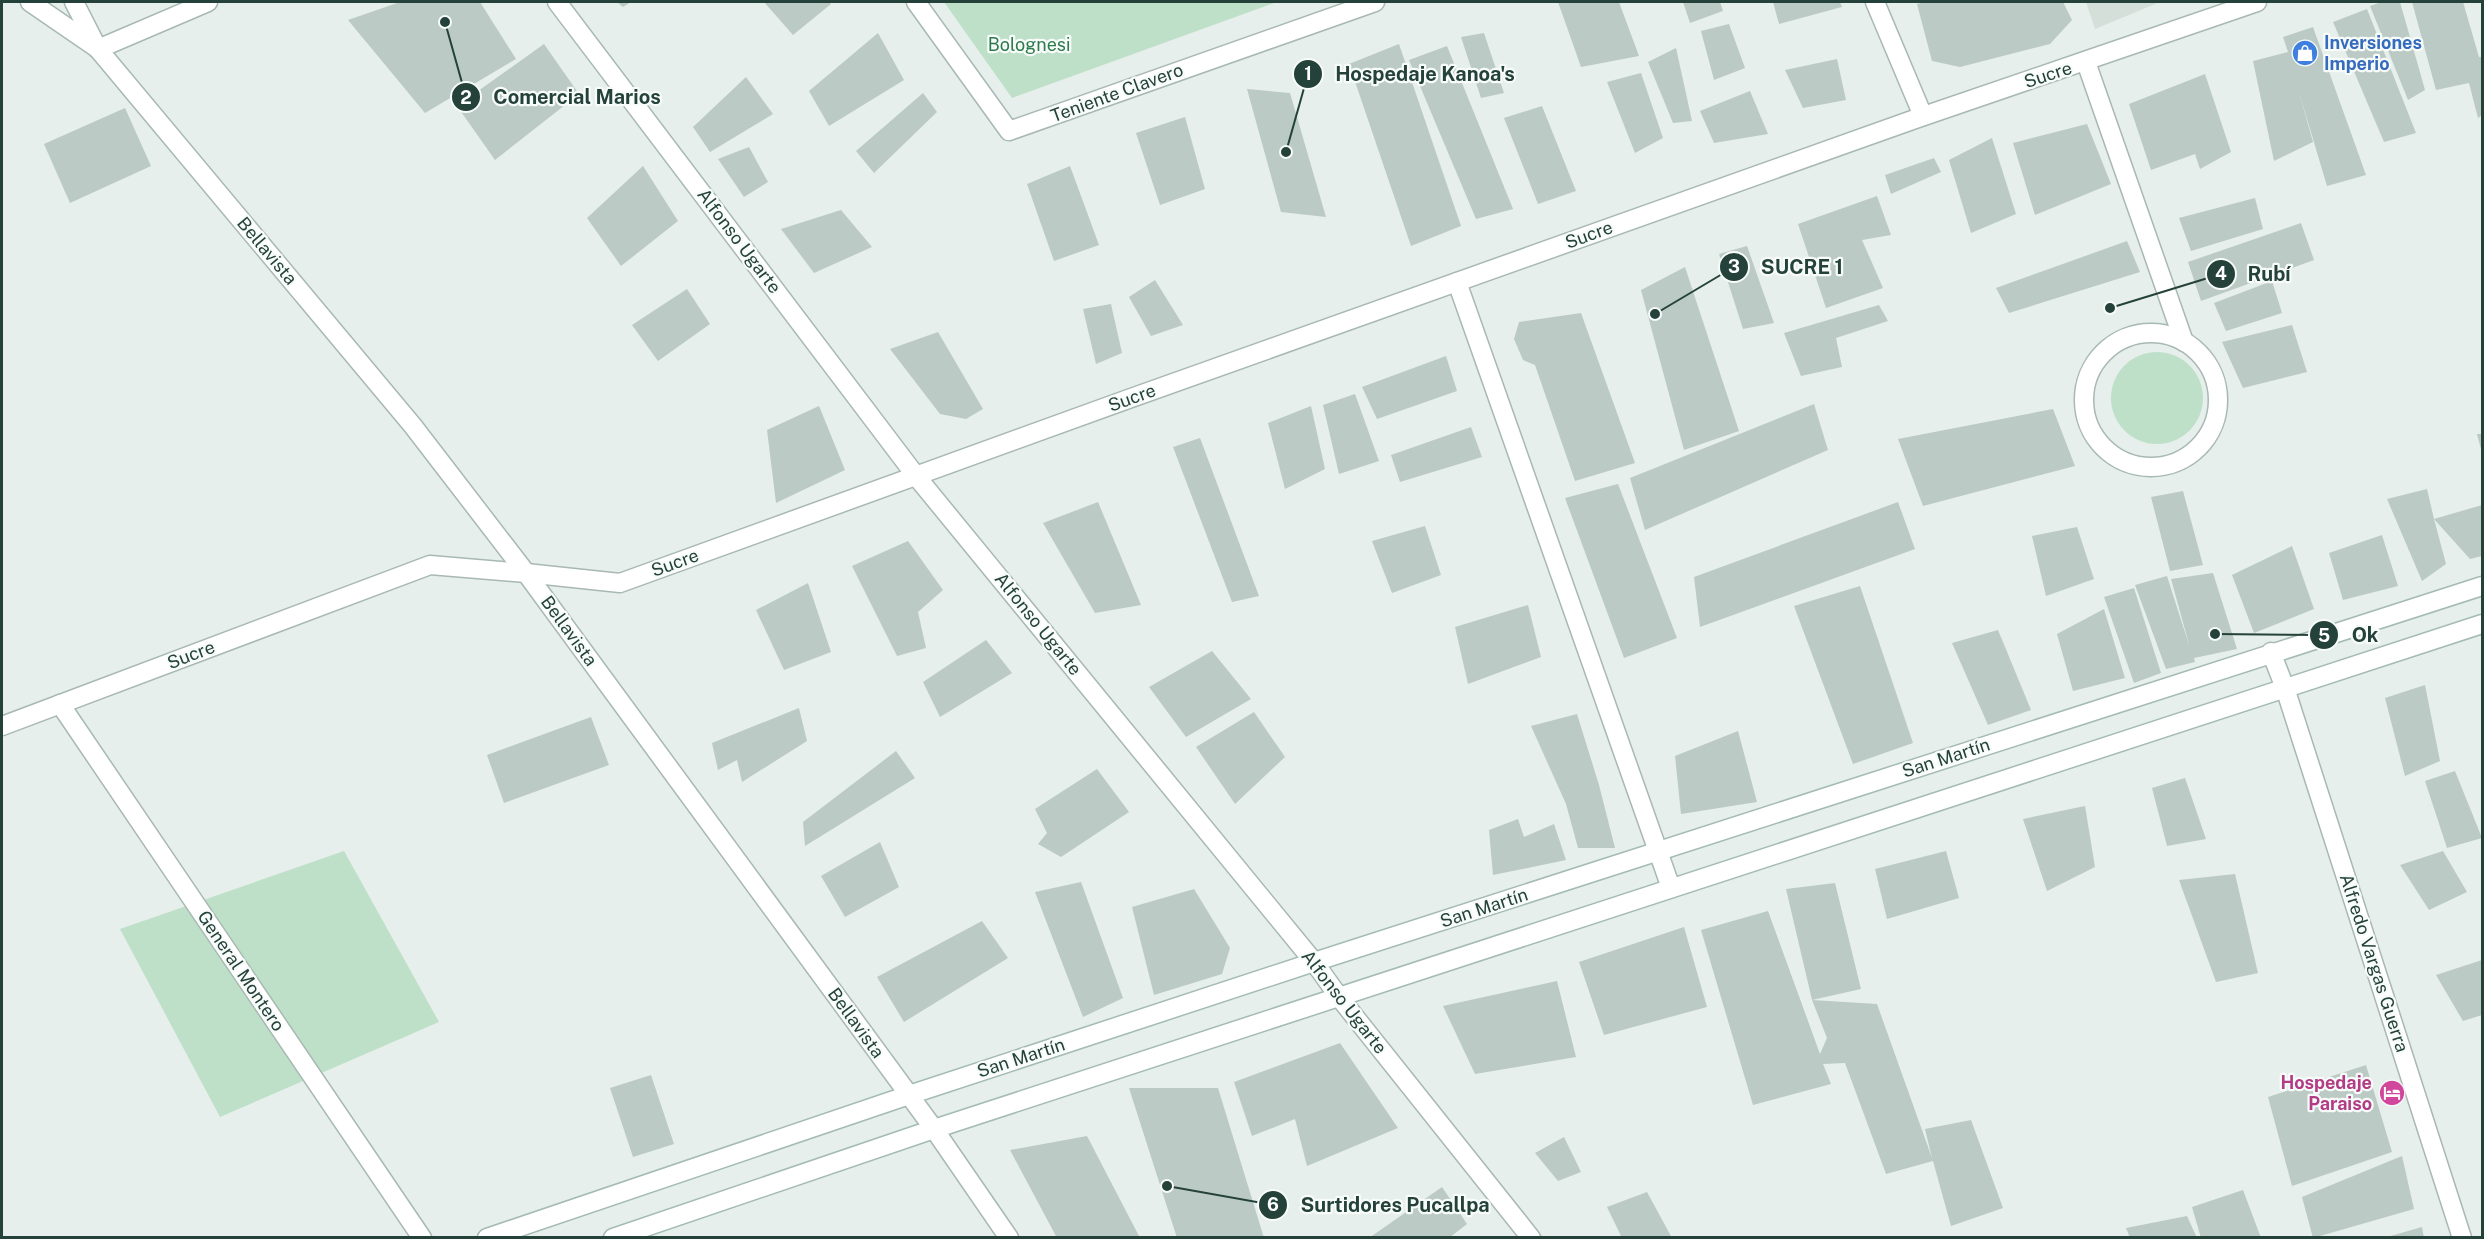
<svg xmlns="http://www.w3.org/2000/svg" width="2484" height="1239" font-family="'Public Sans',sans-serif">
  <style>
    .built { fill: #d4dfda }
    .green { fill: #bfe0c8 }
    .building { fill: #bbcac4 }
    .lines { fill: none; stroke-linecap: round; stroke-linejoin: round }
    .lane-casing { stroke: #a8b8b2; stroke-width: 21 }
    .street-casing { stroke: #a8b8b2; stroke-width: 21 }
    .secondary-casing { stroke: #a4bbb3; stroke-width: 21 }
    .lane { stroke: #fff; stroke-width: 18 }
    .street { stroke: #fff; stroke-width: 18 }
    .secondary { stroke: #fff; stroke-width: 18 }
    .labels { text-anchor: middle; stroke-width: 4.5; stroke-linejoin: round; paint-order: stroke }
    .shop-label { font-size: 18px; font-weight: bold; fill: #366cbe; stroke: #f7fbf9; text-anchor: start }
    .park-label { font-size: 18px; fill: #2d7a4b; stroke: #f7fbf9 }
    .street-label { font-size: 18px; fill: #24423a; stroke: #f7fbf9 }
    .hotel-label { font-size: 18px; font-weight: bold; fill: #b23c85; stroke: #f7fbf9; text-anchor: end }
    .leader { fill: none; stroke: #24423a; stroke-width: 2 }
    .callout-dot { fill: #24423a; stroke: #f7fbf9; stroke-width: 2 }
    .mark-label { font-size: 18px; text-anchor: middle; font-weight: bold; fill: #fff }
    .callout-label { font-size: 20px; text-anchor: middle; font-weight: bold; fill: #24423a; stroke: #f7fbf9; stroke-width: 4.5; stroke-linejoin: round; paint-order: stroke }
  </style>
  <rect width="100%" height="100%" fill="#e6efeb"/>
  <!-- built -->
  <path class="built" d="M 2086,2 L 2160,2 L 2095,29 Z"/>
  <!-- green -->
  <g class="green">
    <path d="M 944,2 L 1277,2 L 1012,98 Z"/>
    <circle cx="2157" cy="398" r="46"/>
    <path d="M 344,851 L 439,1022 L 220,1117 L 120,929 Z"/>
  </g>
  <!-- building -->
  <g class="building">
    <path d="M 400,2 L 480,2 L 516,59 L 425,113 L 348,20 Z"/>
    <path d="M 617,2 L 631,2 L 623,7 Z"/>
    <path d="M 764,2 L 829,2 L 831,4 L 793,35 Z"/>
    <path d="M 1558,2 L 1619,2 L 1639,56 L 1581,67 Z"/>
    <path d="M 1683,2 L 1720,2 L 1723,11 L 1690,23 Z"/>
    <path d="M 1773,2 L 1840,2 L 1842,7 L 1779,24 Z"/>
    <path d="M 1926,2 L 2063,2 L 2072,20 L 2050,44 L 1960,67 L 1932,61 L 1917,4 Z"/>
    <path d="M 2382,2 L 2400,2 L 2425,90 L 2408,100 L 2370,6 Z"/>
    <path d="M 2412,2 L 2463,2 L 2479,57 L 2482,57 L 2482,115 L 2478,118 L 2469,83 L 2436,90 Z"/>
    <path d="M 2367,9 L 2416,133 L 2384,142 L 2333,22 Z"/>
    <path d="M 1729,24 L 1745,68 L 1714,80 L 1701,31 Z"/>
    <path d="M 2313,27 L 2366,175 L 2327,186 L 2299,92 L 2313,142 L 2274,161 L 2253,61 L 2288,52 L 2283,37 Z"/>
    <path d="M 878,33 L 904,80 L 829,126 L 809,91 Z"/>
    <path d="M 1484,33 L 1504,93 L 1481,98 L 1461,37 Z"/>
    <path d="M 544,44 L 579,94 L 495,160 L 457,106 Z"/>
    <path d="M 1399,44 L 1461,226 L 1411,246 L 1349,64 Z"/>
    <path d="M 1447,46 L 1513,209 L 1476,219 L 1409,60 Z"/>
    <path d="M 1676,48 L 1692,121 L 1673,123 L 1648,62 Z"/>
    <path d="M 1837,59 L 1846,100 L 1803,108 L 1785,70 Z"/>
    <path d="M 1641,73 L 1663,138 L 1635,153 L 1607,82 Z"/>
    <path d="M 2205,74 L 2231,152 L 2200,169 L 2195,154 L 2151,170 L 2129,104 Z"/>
    <path d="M 746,77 L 773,114 L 710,152 L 693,127 Z"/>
    <path d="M 1247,89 L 1290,93 L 1326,217 L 1281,212 Z"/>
    <path d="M 1750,91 L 1768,134 L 1714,143 L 1700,111 Z"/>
    <path d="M 923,93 L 937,112 L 874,173 L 856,151 Z"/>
    <path d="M 1542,106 L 1576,191 L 1538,204 L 1504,118 Z"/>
    <path d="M 125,108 L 151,166 L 70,203 L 44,144 Z"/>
    <path d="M 1185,117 L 1205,189 L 1160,205 L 1136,133 Z"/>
    <path d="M 2087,124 L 2111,184 L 2035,215 L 2013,143 Z"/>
    <path d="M 1992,138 L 2016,214 L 1971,233 L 1949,160 Z"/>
    <path d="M 749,147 L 768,182 L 744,197 L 718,159 Z"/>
    <path d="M 1934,158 L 1941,172 L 1891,194 L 1885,175 Z"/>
    <path d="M 643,166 L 678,221 L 621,266 L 587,218 Z"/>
    <path d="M 1070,166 L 1099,245 L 1054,261 L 1027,184 Z"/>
    <path d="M 1877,196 L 1891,235 L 1862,240 L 1883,288 L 1826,308 L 1798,224 Z"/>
    <path d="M 2255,198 L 2263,229 L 2191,251 L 2179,218 Z"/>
    <path d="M 841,210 L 872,247 L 814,273 L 781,229 Z"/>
    <path d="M 2301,223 L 2314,260 L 2201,301 L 2188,262 Z"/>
    <path d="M 2127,241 L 2140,272 L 2009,313 L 1996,288 Z"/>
    <path d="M 1747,246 L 1774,323 L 1743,329 L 1719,254 Z"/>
    <path d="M 1685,267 L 1739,431 L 1684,450 L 1641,290 Z"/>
    <path d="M 1155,280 L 1183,325 L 1151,336 L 1129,297 Z"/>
    <path d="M 2272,281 L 2282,313 L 2226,331 L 2214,303 Z"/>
    <path d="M 687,289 L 710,324 L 658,361 L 632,325 Z"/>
    <path d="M 1111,304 L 1122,353 L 1096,364 L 1083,309 Z"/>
    <path d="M 1879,305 L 1888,321 L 1836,338 L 1842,367 L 1801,376 L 1784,333 Z"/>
    <path d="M 1581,313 L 1635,463 L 1575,481 L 1535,365 L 1523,360 L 1514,339 L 1519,322 Z"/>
    <path d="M 2292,325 L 2307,372 L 2243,388 L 2222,342 Z"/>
    <path d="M 938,332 L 983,409 L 966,419 L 940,414 L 890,349 Z"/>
    <path d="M 1446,356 L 1457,391 L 1377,419 L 1362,387 Z"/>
    <path d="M 1355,394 L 1379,461 L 1339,474 L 1323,405 Z"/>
    <path d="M 1814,404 L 1828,450 L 1645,530 L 1630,478 Z"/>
    <path d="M 819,406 L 845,470 L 776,503 L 767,430 Z"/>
    <path d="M 1311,406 L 1325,469 L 1285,489 L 1268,423 Z"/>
    <path d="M 2053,409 L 2075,466 L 1923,506 L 1898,439 Z"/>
    <path d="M 1471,427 L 1482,457 L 1400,482 L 1391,455 Z"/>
    <path d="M 2477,434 L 2482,434 L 2482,453 Z"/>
    <path d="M 1200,438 L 1259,596 L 1232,602 L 1173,447 Z"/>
    <path d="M 1618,484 L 1677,638 L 1624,658 L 1565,498 Z"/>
    <path d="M 2427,489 L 2434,519 L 2482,505 L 2482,556 L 2470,559 L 2434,519 L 2446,564 L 2422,581 L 2387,499 Z"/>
    <path d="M 2183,491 L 2203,565 L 2170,571 L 2151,497 Z"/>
    <path d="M 1098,502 L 1141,605 L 1095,613 L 1043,523 Z"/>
    <path d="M 1898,502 L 1915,549 L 1700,627 L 1694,577 Z"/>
    <path d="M 1425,526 L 1441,575 L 1392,593 L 1372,541 Z"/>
    <path d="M 2077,527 L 2094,579 L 2046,596 L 2032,536 Z"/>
    <path d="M 2382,535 L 2398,586 L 2343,600 L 2329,553 Z"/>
    <path d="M 908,541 L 943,590 L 918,612 L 926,648 L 897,656 L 852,566 Z"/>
    <path d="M 2292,546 L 2314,609 L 2254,633 L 2232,575 Z"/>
    <path d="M 2213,573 L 2237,649 L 2194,658 L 2195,662 L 2166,669 L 2135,585 L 2167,576 L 2190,648 L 2171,579 Z"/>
    <path d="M 808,583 L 831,652 L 784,670 L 756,610 Z"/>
    <path d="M 1860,586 L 1913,743 L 1853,764 L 1794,606 Z"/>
    <path d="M 2134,588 L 2161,673 L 2134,683 L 2104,597 Z"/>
    <path d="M 1528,605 L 1541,657 L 1468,684 L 1455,627 Z"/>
    <path d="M 2104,609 L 2125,678 L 2073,691 L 2057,634 Z"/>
    <path d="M 1998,630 L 2031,710 L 1988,725 L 1952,643 Z"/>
    <path d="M 986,640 L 1012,673 L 940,717 L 923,682 Z"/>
    <path d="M 1212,651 L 1251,699 L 1186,737 L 1149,687 Z"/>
    <path d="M 2425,685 L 2440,761 L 2405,776 L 2385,698 Z"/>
    <path d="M 799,708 L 807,741 L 742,782 L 737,760 L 718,770 L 712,743 Z"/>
    <path d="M 1254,712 L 1285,757 L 1235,804 L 1196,747 Z"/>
    <path d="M 1577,714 L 1599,785 L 1615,848 L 1578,848 L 1566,804 L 1531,726 Z"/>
    <path d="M 591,717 L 609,765 L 504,803 L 487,755 Z"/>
    <path d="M 1738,731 L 1757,802 L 1681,814 L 1675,756 Z"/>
    <path d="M 896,751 L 915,778 L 805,846 L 803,822 Z"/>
    <path d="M 1097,769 L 1129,812 L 1061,857 L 1038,844 L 1047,833 L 1035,809 Z"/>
    <path d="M 2455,771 L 2482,838 L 2447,848 L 2425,781 Z"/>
    <path d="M 2185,778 L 2206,839 L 2167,846 L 2152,788 Z"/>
    <path d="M 2085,806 L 2095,867 L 2047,891 L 2023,819 Z"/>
    <path d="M 1518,819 L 1524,837 L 1554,824 L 1566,860 L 1493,875 L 1489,830 Z"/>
    <path d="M 880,842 L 899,887 L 845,917 L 821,876 Z"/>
    <path d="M 1946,851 L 1959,898 L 1887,919 L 1875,869 Z"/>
    <path d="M 2443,851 L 2467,892 L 2429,910 L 2400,865 Z"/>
    <path d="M 2235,874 L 2258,973 L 2216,982 L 2179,880 Z"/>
    <path d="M 1081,882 L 1123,998 L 1083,1017 L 1035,892 Z"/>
    <path d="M 1835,883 L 1861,989 L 1812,1000 L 1877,1004 L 1932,1158 L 1925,1129 L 1971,1120 L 2003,1208 L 1951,1226 L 1933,1161 L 1886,1174 L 1845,1063 L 1823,1064 L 1831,1084 L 1753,1105 L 1701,930 L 1768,911 L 1820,1054 L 1827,1038 L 1812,1000 L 1786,889 Z"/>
    <path d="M 1194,889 L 1230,948 L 1222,974 L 1154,995 L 1132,907 Z"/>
    <path d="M 982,921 L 1008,958 L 904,1022 L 877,977 Z"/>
    <path d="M 1684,927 L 1707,1007 L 1604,1035 L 1579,962 Z"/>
    <path d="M 2482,960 L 2482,1015 L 2463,1021 L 2436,975 Z"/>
    <path d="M 1557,981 L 1576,1057 L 1475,1074 L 1443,1006 Z"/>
    <path d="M 1340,1043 L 1398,1128 L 1307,1166 L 1295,1119 L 1252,1136 L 1234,1082 Z"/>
    <path d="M 2366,1065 L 2392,1152 L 2292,1186 L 2268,1097 Z"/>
    <path d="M 651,1075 L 674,1144 L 633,1157 L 610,1088 Z"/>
    <path d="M 1129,1088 L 1218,1088 L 1264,1238 L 1177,1238 Z"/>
    <path d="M 1087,1136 L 1140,1238 L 1057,1238 L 1010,1150 Z"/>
    <path d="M 1564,1137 L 1581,1172 L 1558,1181 L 1535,1153 Z"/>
    <path d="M 2402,1156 L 2414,1209 L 2313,1238 L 2302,1197 Z"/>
    <path d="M 1442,1187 L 1467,1224 L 1449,1238 L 1369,1238 Z"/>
    <path d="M 2243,1190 L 2261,1238 L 2201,1238 L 2192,1207 Z"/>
    <path d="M 1647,1192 L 1672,1238 L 1622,1238 L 1607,1207 Z"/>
    <path d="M 2187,1216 L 2197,1238 L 2130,1238 L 2126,1228 Z"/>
    <path d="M 2422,1227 L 2424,1238 L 2387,1238 L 2387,1237 Z"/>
  </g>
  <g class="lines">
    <!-- lane casing -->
    <g class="lane-casing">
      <g id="lane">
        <path d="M 2086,62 L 2184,342"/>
        <circle cx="2151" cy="400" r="67"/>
      </g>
    </g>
    <!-- street casing -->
    <g class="street-casing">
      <g id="street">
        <path d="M 30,2 L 97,48"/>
        <path d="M 74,2 L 98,49 L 413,426 L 526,573 L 934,1129 L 1009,1238"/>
        <path d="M 557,2 L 916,476 L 1314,962 L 1339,997 L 1531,1238"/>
        <path d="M 916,2 L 1009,131 L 1375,2"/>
        <path d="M 1875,2 L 1923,116"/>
        <path d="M 98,49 L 208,2"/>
        <path d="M 1457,282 L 1671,888"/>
        <path d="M 2271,652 L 2285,688 L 2462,1238"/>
        <path d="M 60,704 L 422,1238"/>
        <path d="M 2,726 L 430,565 L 526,573 L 620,583 C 1052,426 1484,270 1918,118 C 2031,79 2144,41 2257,2"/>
      </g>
    </g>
    <!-- secondary casing -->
    <g class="secondary-casing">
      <g id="secondary">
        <path d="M 487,1238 L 909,1095 L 1314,962 L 2482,586"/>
        <path d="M 613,1238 L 934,1129 L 2482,624"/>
      </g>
    </g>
    <!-- lane -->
    <use href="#lane" class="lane"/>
    <!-- street -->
    <use href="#street" class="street"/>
    <!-- secondary -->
    <use href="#secondary" class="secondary"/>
  </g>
  <!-- icons -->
  <defs>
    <g id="shop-disc" transform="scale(1.35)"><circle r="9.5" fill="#3f7fe0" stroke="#f7fbf9"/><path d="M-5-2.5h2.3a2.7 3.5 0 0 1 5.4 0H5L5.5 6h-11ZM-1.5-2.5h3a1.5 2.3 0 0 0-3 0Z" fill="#fff"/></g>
    <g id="hotel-disc" transform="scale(1.35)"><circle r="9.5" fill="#d1479c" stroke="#f7fbf9"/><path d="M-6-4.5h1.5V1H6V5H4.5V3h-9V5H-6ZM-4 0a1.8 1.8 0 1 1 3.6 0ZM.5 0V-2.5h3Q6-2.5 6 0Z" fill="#fff"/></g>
  </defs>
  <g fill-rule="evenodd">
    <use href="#shop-disc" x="2305" y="53"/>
    <use href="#hotel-disc" x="2392" y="1093"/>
  </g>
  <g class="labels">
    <!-- shop labels -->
    <g class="shop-label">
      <text x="2324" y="49">Inversiones<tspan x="2324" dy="21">Imperio</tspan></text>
    </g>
    <!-- park labels -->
    <g class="park-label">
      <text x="1029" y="51">Bolognesi</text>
    </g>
    <!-- street labels -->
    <g class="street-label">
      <text transform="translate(2048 75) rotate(-18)" y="6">Sucre</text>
      <text transform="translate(1117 93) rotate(-20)" y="6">Teniente Clavero</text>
      <text transform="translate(1589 235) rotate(-20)" y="6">Sucre</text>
      <text transform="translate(739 241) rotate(53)" y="6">Alfonso Ugarte</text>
      <text transform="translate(267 251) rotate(50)" y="6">Bellavista</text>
      <text transform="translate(1132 398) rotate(-20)" y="6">Sucre</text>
      <text transform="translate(675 563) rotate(-20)" y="6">Sucre</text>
      <text transform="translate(1038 624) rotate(51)" y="6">Alfonso Ugarte</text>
      <text transform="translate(569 631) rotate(54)" y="6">Bellavista</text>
      <text transform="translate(191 655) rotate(-21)" y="6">Sucre</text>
      <text transform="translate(1946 758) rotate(-18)" y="6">San Martín</text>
      <text transform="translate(1484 908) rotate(-18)" y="6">San Martín</text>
      <text transform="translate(2374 963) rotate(72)" y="6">Alfredo Vargas Guerra</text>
      <text transform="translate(241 971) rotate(56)" y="6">General Montero</text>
      <text transform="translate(1344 1002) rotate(52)" y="6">Alfonso Ugarte</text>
      <text transform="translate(856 1023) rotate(54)" y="6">Bellavista</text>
      <text transform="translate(1021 1058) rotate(-18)" y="6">San Martín</text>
    </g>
    <!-- hotel labels -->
    <g class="hotel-label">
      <text x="2372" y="1089">Hospedaje<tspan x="2372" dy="21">Paraiso</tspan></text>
    </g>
  </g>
  <!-- callouts -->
  <path class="leader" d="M1286 152L1308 74M445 22L466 97M1655 314L1734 267M2110 308L2221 274M2215 634L2324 635M1167 1186L1273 1205"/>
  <g class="callout-dot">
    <circle cx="1286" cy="152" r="6"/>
    <circle cx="445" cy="22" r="6"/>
    <circle cx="1655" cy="314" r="6"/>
    <circle cx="2110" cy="308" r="6"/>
    <circle cx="2215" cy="634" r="6"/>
    <circle cx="1167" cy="1186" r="6"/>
    <circle cx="1308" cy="74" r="15"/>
    <circle cx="466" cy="97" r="15"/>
    <circle cx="1734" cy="267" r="15"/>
    <circle cx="2221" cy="274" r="15"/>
    <circle cx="2324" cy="635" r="15"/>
    <circle cx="1273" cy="1205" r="15"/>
  </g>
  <g class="mark-label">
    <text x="1308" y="80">1</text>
    <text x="466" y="104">2</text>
    <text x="1734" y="273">3</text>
    <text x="2221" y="280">4</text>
    <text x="2324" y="642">5</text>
    <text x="1273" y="1211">6</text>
  </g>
  <g class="callout-label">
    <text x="1425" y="81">Hospedaje Kanoa's</text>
    <text x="577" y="104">Comercial Marios</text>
    <text x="1802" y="274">SUCRE 1</text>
    <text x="2269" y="281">Rubí</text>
    <text x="2365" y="642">Ok</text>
    <text x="1395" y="1212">Surtidores Pucallpa</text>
  </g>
  <!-- border -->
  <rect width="2484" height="1239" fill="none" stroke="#24423a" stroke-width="6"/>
</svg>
